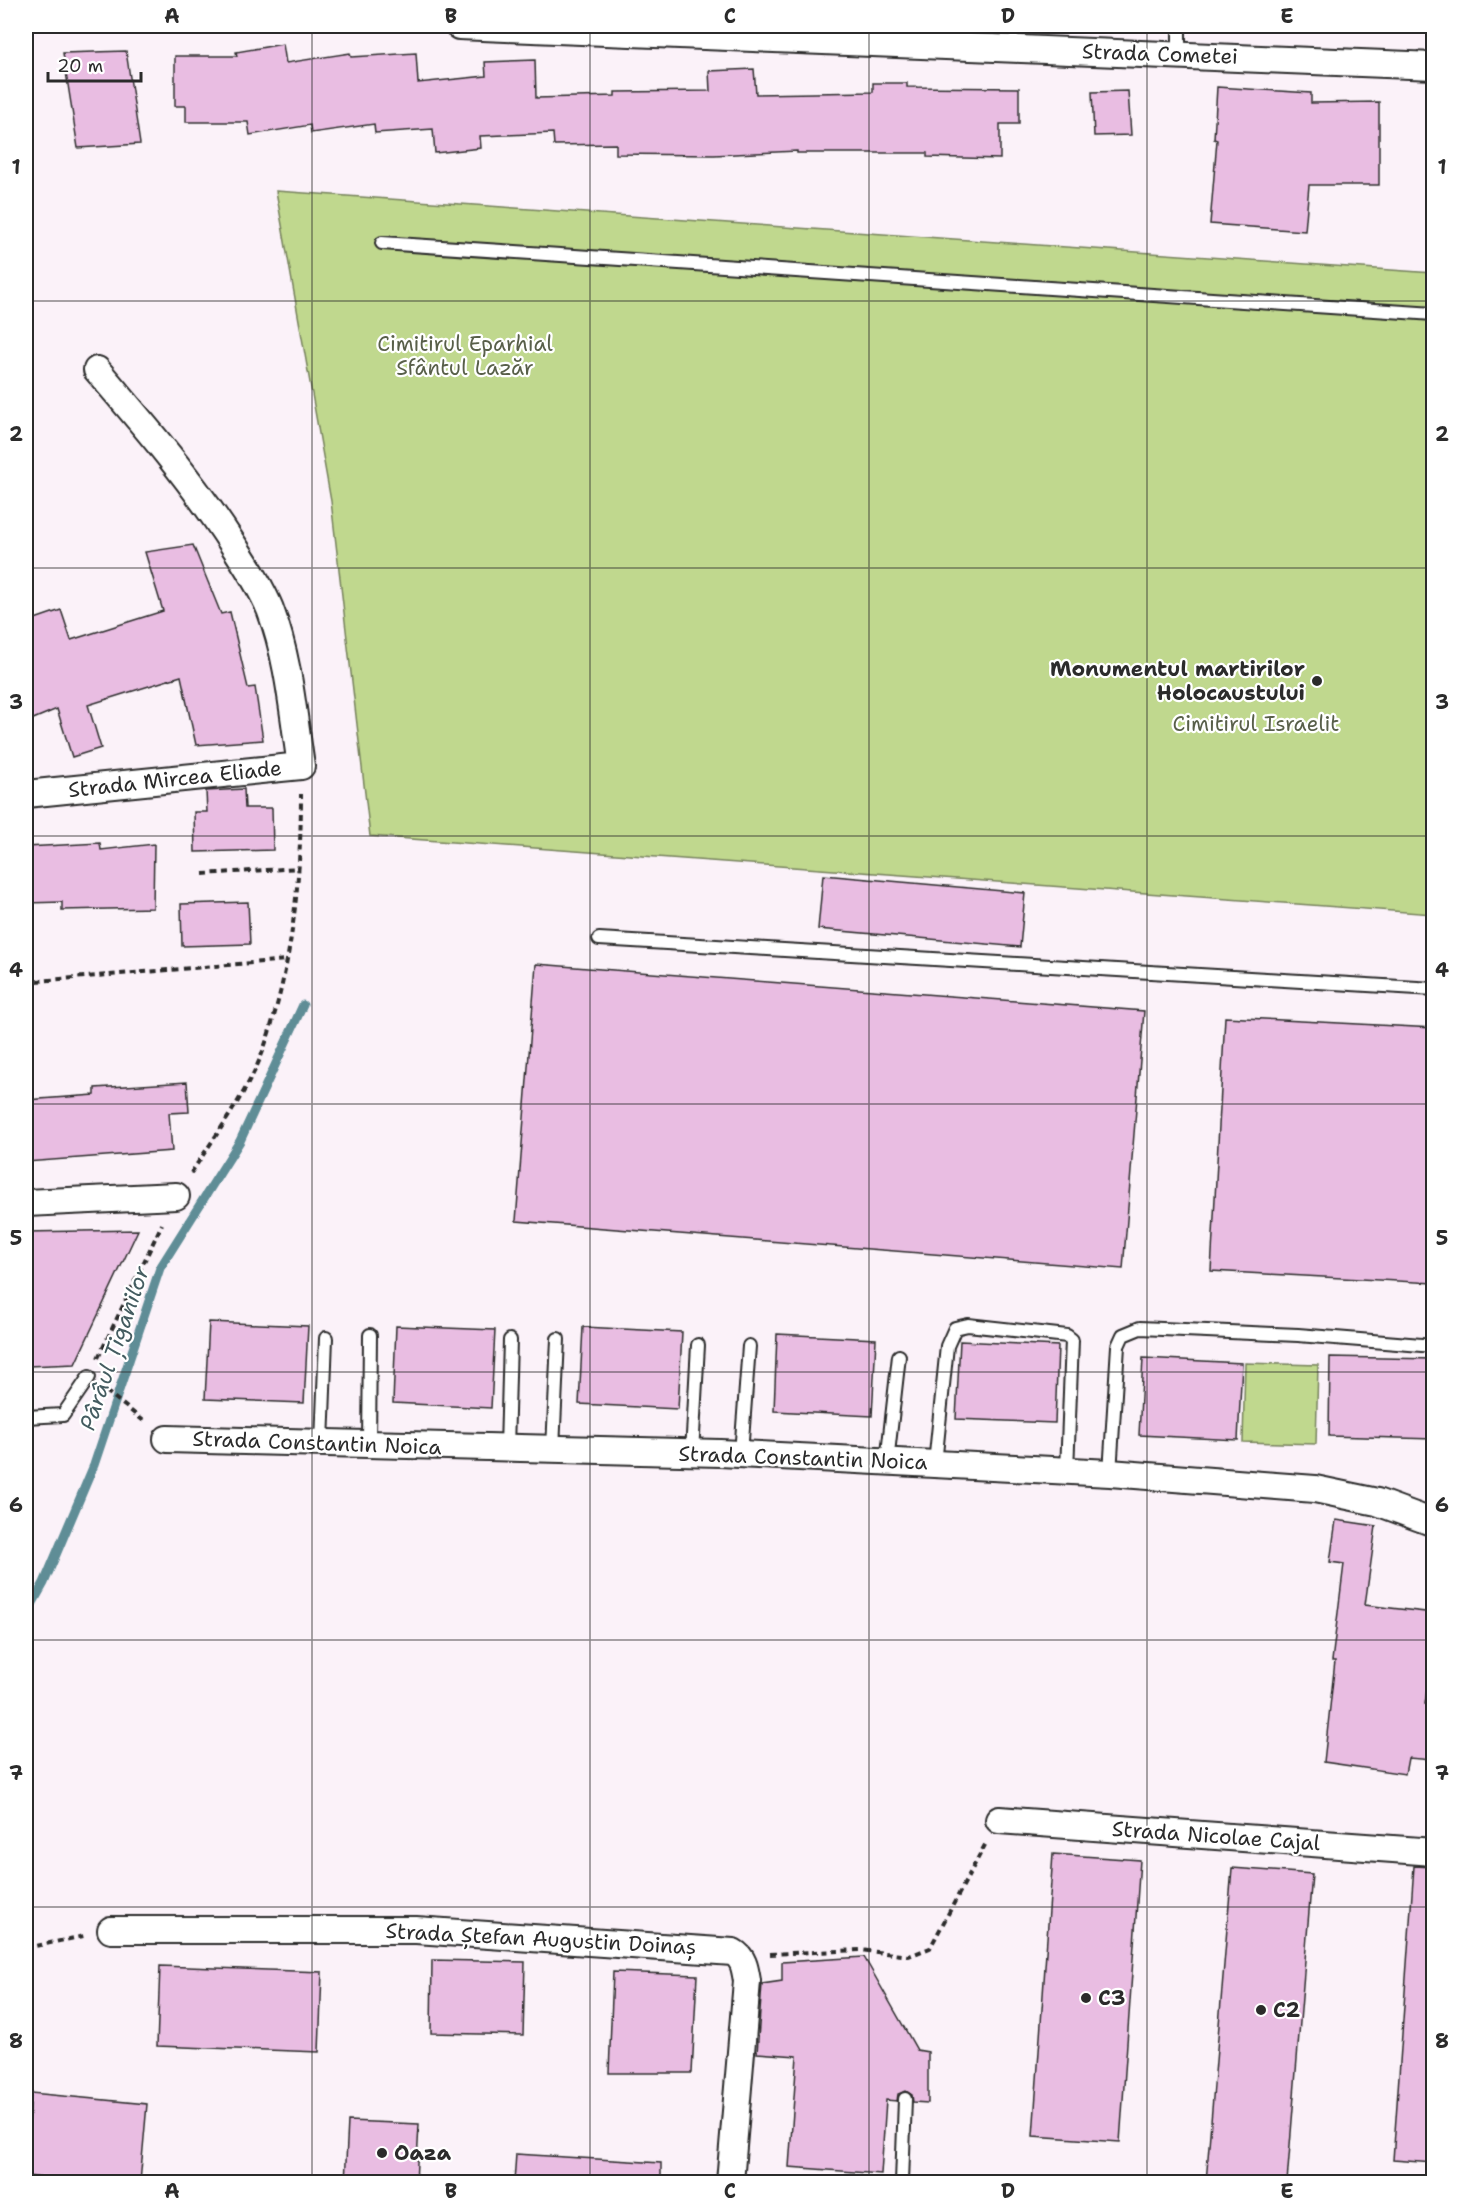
<svg xmlns="http://www.w3.org/2000/svg" width="1459" height="2208" font-family="'Shantell Sans',sans-serif">
  <style>
    .green { fill: #c0d88e; stroke: #76825c; stroke-width: 1.5 }
    .lines { fill: none; stroke-linecap: round; stroke-linejoin: round }
    .stream { stroke: #5e8d96; stroke-width: 9 }
    .building { fill: #e9bde2; stroke: #2b2b2b; stroke-width: 1.5 }
    .lane-casing { stroke: #2b2b2b; stroke-width: 16 }
    .street-casing { stroke: #2b2b2b; stroke-width: 30 }
    .path { stroke: #2b2b2b; stroke-width: 4; stroke-dasharray: 6 4.5; stroke-linecap: butt }
    .lane { stroke: #fff; stroke-width: 12 }
    .street { stroke: #fff; stroke-width: 26 }
    .grid { fill: none; stroke: #2b2b2b; stroke-width: 1.5; stroke-opacity: 0.55 }
    .poi-dot { fill: #2b2b2b; stroke: #fff; stroke-width: 2 }
    .labels { text-anchor: middle; stroke-width: 4.5; stroke-linejoin: round; paint-order: stroke }
    .street-label { font-size: 21px; fill: #2b2b2b; stroke: #fff }
    .park-label { font-size: 21px; fill: #585f49; stroke: #fff }
    .poi-label { font-size: 21px; font-weight: bold; fill: #2b2b2b; stroke: #fff; text-anchor: start }
    .water-label { font-size: 22px; font-style: italic; fill: #445c60; stroke: #fff }
    .neatline { fill: none; stroke: #2b2b2b; stroke-width: 2 }
    .grid-label { font-size: 20px; text-anchor: middle; font-weight: bold; fill: #2b2b2b }
  </style>
  <rect width="100%" height="100%" fill="#fbf2f9"/>
  <filter id="ink" filterUnits="userSpaceOnUse"><feTurbulence type="fractalNoise" baseFrequency=".0167" numOctaves="2"/><feDisplacementMap in="SourceGraphic" scale="12" xChannelSelector="R" yChannelSelector="G"/><feConvolveMatrix kernelMatrix="1 2 1 2 8 2 1 2 1" color-interpolation-filters="sRGB"/></filter>
  <g filter="url(#ink)">
    <!-- green -->
    <g class="green">
      <path d="M 276,191 L 1433,273 L 1433,914 L 370,836 L 331,501 Z"/>
      <path d="M 1245,1363 L 1318,1365 L 1316,1444 L 1243,1442 Z"/>
    </g>
    <g class="lines">
      <!-- stream -->
      <path class="stream" d="M 26,1615 L 44,1583 L 94,1465 L 160,1268 L 240,1141 L 303,1005"/>
    </g>
    <!-- building -->
    <g class="building">
      <path d="M 283,44 L 286,63 L 350,53 L 351,57 L 416,53 L 418,83 L 486,76 L 485,62 L 535,60 L 536,98 L 615,96 L 615,92 L 710,91 L 709,71 L 754,69 L 756,94 L 873,92 L 873,83 L 907,83 L 907,87 L 1019,88 L 1019,124 L 1000,124 L 1000,159 L 927,157 L 927,153 L 797,153 L 797,151 L 714,155 L 616,154 L 616,144 L 554,145 L 553,133 L 480,136 L 481,148 L 435,153 L 433,129 L 375,133 L 374,124 L 311,133 L 310,125 L 250,135 L 248,122 L 186,122 L 186,106 L 175,106 L 175,56 L 237,56 L 236,52 Z"/>
      <path d="M 126,51 L 140,144 L 78,148 L 63,53 Z"/>
      <path d="M 1217,87 L 1311,93 L 1311,103 L 1379,102 L 1379,185 L 1309,185 L 1305,231 L 1210,224 L 1217,140 L 1214,139 Z"/>
      <path d="M 1128,91 L 1131,135 L 1094,136 L 1092,92 Z"/>
      <path d="M 193,545 L 221,614 L 230,612 L 248,688 L 255,687 L 263,740 L 196,745 L 181,676 L 88,705 L 101,748 L 72,757 L 57,709 L 26,722 L 26,622 L 61,610 L 71,640 L 163,611 L 145,552 Z"/>
      <path d="M 244,789 L 245,808 L 272,808 L 273,850 L 195,852 L 194,812 L 207,812 L 206,791 Z"/>
      <path d="M 100,843 L 101,850 L 154,844 L 153,908 L 62,910 L 62,902 L 26,903 L 26,847 Z"/>
      <path d="M 823,875 L 1025,893 L 1020,947 L 818,929 Z"/>
      <path d="M 248,902 L 250,944 L 182,946 L 181,904 Z"/>
      <path d="M 536,964 L 1144,1011 L 1123,1269 L 516,1221 Z"/>
      <path d="M 1225,1017 L 1434,1028 L 1434,1283 L 1211,1271 Z"/>
      <path d="M 187,1082 L 189,1112 L 169,1113 L 172,1151 L 26,1162 L 26,1100 L 95,1095 L 95,1088 Z"/>
      <path d="M 138,1230 L 75,1364 L 28,1366 L 26,1232 Z"/>
      <path d="M 209,1322 L 308,1326 L 304,1403 L 205,1399 Z"/>
      <path d="M 396,1326 L 495,1330 L 491,1408 L 393,1403 Z"/>
      <path d="M 583,1327 L 682,1332 L 678,1409 L 579,1404 Z"/>
      <path d="M 777,1334 L 876,1339 L 872,1416 L 774,1411 Z"/>
      <path d="M 960,1341 L 1058,1346 L 1055,1423 L 956,1419 Z"/>
      <path d="M 1330,1357 L 1434,1359 L 1434,1439 L 1329,1436 Z"/>
      <path d="M 1143,1358 L 1242,1363 L 1238,1440 L 1139,1435 Z"/>
      <path d="M 1336,1520 L 1376,1526 L 1365,1605 L 1434,1613 L 1434,1637 L 1425,1704 L 1434,1704 L 1434,1760 L 1408,1758 L 1405,1774 L 1324,1762 L 1335,1661 L 1332,1661 L 1344,1564 L 1330,1562 Z"/>
      <path d="M 1053,1854 L 1140,1860 L 1120,2142 L 1033,2136 Z"/>
      <path d="M 1414,1866 L 1434,1867 L 1434,2163 L 1393,2160 Z"/>
      <path d="M 1232,1868 L 1312,1874 L 1287,2182 L 1206,2182 Z"/>
      <path d="M 864,1957 L 917,2050 L 928,2052 L 928,2103 L 913,2102 L 912,2095 L 906,2091 L 898,2094 L 897,2101 L 886,2100 L 881,2174 L 789,2167 L 797,2056 L 757,2053 L 762,1984 L 782,1981 L 782,1962 Z"/>
      <path d="M 432,1960 L 525,1962 L 523,2035 L 431,2033 Z"/>
      <path d="M 160,1966 L 322,1972 L 319,2052 L 157,2046 Z"/>
      <path d="M 613,1972 L 697,1975 L 692,2073 L 609,2073 Z"/>
      <path d="M 31,2093 L 147,2104 L 140,2182 L 93,2182 L 26,2176 Z"/>
      <path d="M 348,2121 L 419,2124 L 416,2182 L 345,2182 Z"/>
      <path d="M 516,2154 L 661,2163 L 661,2182 L 514,2182 Z"/>
    </g>
    <g class="lines">
      <!-- lane casing -->
      <g class="lane-casing">
        <g id="lane">
          <path d="M 1179,26 L 1179,55"/>
          <path d="M 382,243 L 1434,314"/>
          <path d="M 599,939 L 1434,989"/>
          <path d="M 26,1417 L 63,1415 L 89,1377"/>
          <path d="M 322,1443 L 326,1338"/>
          <path d="M 369,1445 L 370,1335"/>
          <path d="M 507,1448 L 510,1340"/>
          <path d="M 553,1449 L 558,1339"/>
          <path d="M 692,1453 L 698,1345"/>
          <path d="M 741,1454 L 749,1346"/>
          <path d="M 887,1462 L 899,1356"/>
          <path d="M 935,1464 L 947,1346 L 955,1328 L 968,1325 L 1067,1336 L 1072,1340 L 1067,1471"/>
          <path d="M 1110,1473 L 1118,1346 L 1123,1335 L 1140,1328 L 1298,1335 L 1434,1346"/>
          <path d="M 902,2182 L 905,2099"/>
        </g>
      </g>
      <!-- street casing -->
      <g class="street-casing">
        <g id="street">
          <path d="M 459,26 L 1434,66"/>
          <path d="M 26,794 L 301,766 C 293,713 289,659 270,609 C 261,587 247,566 234,546 C 193,482 146,427 97,370"/>
          <path d="M 26,1203 L 176,1196"/>
          <path d="M 167,1439 L 720,1453 L 1110,1473 L 1315,1489 L 1377,1502 L 1434,1523"/>
          <path d="M 999,1820 L 1434,1852"/>
          <path d="M 111,1930 L 416,1930 L 733,1952 C 744,1958 745,1969 747,1981 L 730,2182"/>
        </g>
      </g>
      <!-- path -->
      <g class="path">
        <path d="M 203,874 L 299,868"/>
        <path d="M 26,982 L 287,960"/>
        <path d="M 191,1173 C 214,1138 249,1090 263,1051 C 292,968 301,881 301,794"/>
        <path d="M 98,1358 L 162,1224"/>
        <path d="M 106,1391 L 145,1422"/>
        <path d="M 26,1948 L 84,1936"/>
        <path d="M 770,1954 L 860,1950 L 909,1956 L 930,1948 L 986,1843"/>
      </g>
      <!-- lane -->
      <use href="#lane" class="lane"/>
      <!-- street -->
      <use href="#street" class="street"/>
    </g>
  </g>
  <!-- grid -->
  <path class="grid" d="M 312,26 L 312,2182M 590,26 L 590,2182M 869,26 L 869,2182M 1147,26 L 1147,2182M 26,301 L 1434,301M 26,568 L 1434,568M 26,836 L 1434,836M 26,1104 L 1434,1104M 26,1372 L 1434,1372M 26,1640 L 1434,1640M 26,1907 L 1434,1907"/>
  <!-- markers -->
  <g class="poi-dot">
    <circle cx="1317" cy="681" r="6"/>
    <circle cx="1086" cy="1998" r="6"/>
    <circle cx="1261" cy="2010" r="6"/>
    <circle cx="382" cy="2153" r="6"/>
  </g>
  <g class="labels">
    <!-- street labels -->
    <g class="street-label">
      <text transform="translate(1160 54) rotate(2)" y="7">Strada Cometei</text>
      <text transform="translate(175 779) rotate(-6)" y="7">Strada Mircea Eliade</text>
      <text transform="translate(317 1443) rotate(2)" y="7">Strada Constantin Noica</text>
      <text transform="translate(803 1458) rotate(2)" y="7">Strada Constantin Noica</text>
      <text transform="translate(1216 1836) rotate(4)" y="7">Strada Nicolae Cajal</text>
      <text transform="translate(541 1939) rotate(3)" y="7">Strada Ștefan Augustin Doinaș</text>
    </g>
    <!-- park labels -->
    <g class="park-label">
      <text x="465" y="351">Cimitirul Eparhial<tspan x="465" dy="24">Sfântul Lazăr</tspan></text>
      <text x="1256" y="731">Cimitirul Israelit</text>
    </g>
    <!-- poi labels -->
    <g class="poi-label">
      <text x="1305" y="676" text-anchor="end">Monumentul martirilor<tspan x="1305" dy="24">Holocaustului</tspan></text>
      <text x="1098" y="2005">C3</text>
      <text x="1273" y="2017">C2</text>
      <text x="394" y="2160">Oaza</text>
    </g>
    <!-- water labels -->
    <g class="water-label">
      <text transform="translate(114 1348) rotate(-71)" y="8">Pârâul Țiganilor</text>
    </g>
  </g>
  <!-- margin -->
  <rect width="1459" height="2208" fill="none" stroke="#fff" stroke-width="66"/>
  <!-- scale -->
  <path d="M48 72v9h93v-9" fill="none" stroke="#2b2b2b" stroke-width="3"/>
  <text x="57" y="72" font-size="18" fill="#2b2b2b" stroke="#ffffff" stroke-width="4.5" paint-order="stroke">20 m</text>
  <rect x="33" y="33" width="1393" height="2142" class="neatline"/>
  <g class="grid-label">
    <text x="172" y="23">A</text>
    <text x="451" y="23">B</text>
    <text x="730" y="23">C</text>
    <text x="1008" y="23">D</text>
    <text x="1287" y="23">E</text>
    <text x="16" y="174">1</text>
    <text x="1442" y="174">1</text>
    <text x="16" y="441">2</text>
    <text x="1442" y="441">2</text>
    <text x="16" y="709">3</text>
    <text x="1442" y="709">3</text>
    <text x="16" y="977">4</text>
    <text x="1442" y="977">4</text>
    <text x="16" y="1245">5</text>
    <text x="1442" y="1245">5</text>
    <text x="16" y="1512">6</text>
    <text x="1442" y="1512">6</text>
    <text x="16" y="1780">7</text>
    <text x="1442" y="1780">7</text>
    <text x="16" y="2048">8</text>
    <text x="1442" y="2048">8</text>
    <text x="172" y="2198">A</text>
    <text x="451" y="2198">B</text>
    <text x="730" y="2198">C</text>
    <text x="1008" y="2198">D</text>
    <text x="1287" y="2198">E</text>
  </g>
</svg>
